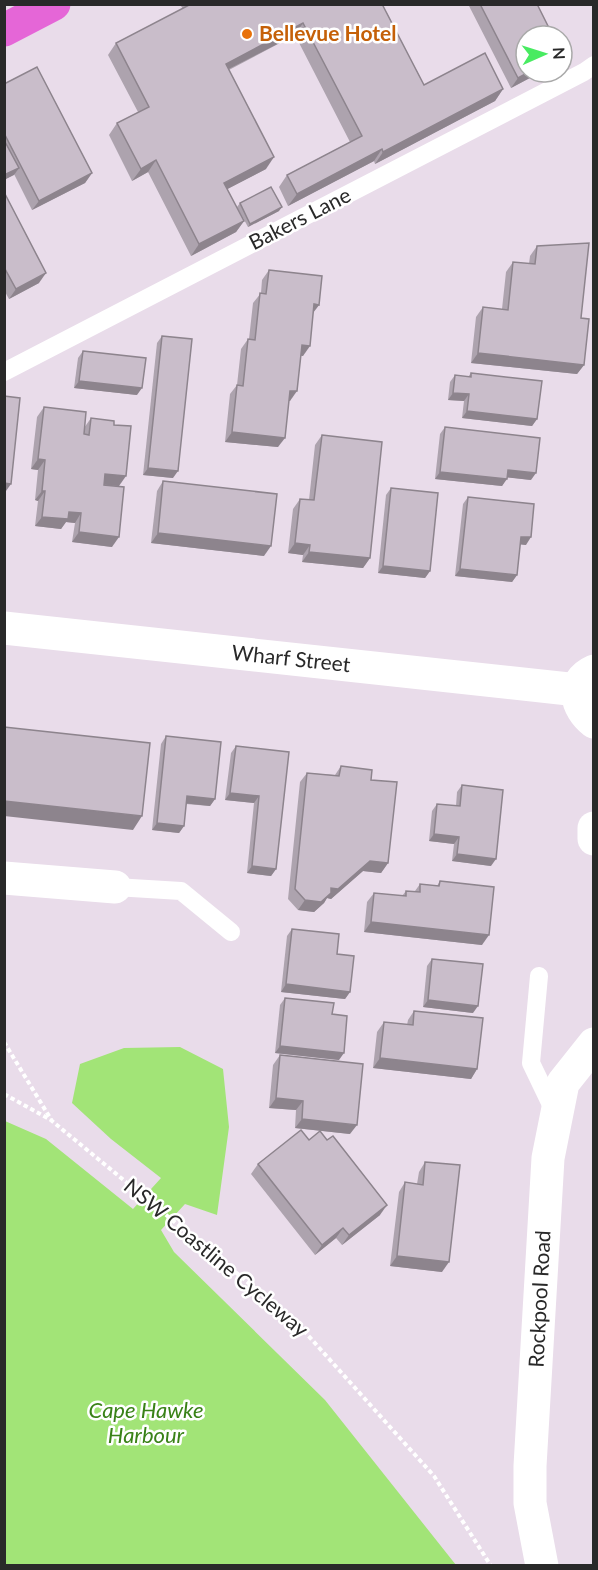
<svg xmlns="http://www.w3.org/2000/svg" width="598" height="1570" font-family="Lato,sans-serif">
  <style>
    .water { fill: #a2e477 }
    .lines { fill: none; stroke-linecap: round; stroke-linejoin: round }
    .path { stroke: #fff; stroke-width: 4; stroke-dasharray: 4.5 3; stroke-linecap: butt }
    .service { stroke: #fff; stroke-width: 18 }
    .minor { stroke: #fff; stroke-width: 33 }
    .tertiary { stroke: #fff; stroke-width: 33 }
    .primary { stroke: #e566d7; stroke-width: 33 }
    .wall { fill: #ada3ae }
    .shaded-wall { fill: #8d848d }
    .building { fill: #c9bdca; stroke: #8d848d; stroke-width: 1.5 }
    .food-dot { fill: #e8710a; stroke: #fff; stroke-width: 2 }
    .labels { text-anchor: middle; stroke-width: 5; stroke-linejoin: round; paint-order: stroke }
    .food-label { font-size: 21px; font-weight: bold; fill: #c56008; stroke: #fff; text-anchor: start }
    .street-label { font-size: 21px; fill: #292929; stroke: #fff }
    .water-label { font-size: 22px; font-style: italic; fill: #398217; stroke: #fff }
  </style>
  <rect width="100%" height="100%" fill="#e9dcea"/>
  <!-- water -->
  <path class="water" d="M 180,1047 L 223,1069 L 229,1127 L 217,1215 L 185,1204 L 161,1230 L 174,1252 L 325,1400 L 456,1565 L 5,1565 L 5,1121 L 46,1139 L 133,1209 L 161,1178 L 111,1139 L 72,1103 L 80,1064 L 124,1048 Z"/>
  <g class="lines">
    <!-- path -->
    <g class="path">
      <path d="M 4,1042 L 52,1121 L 296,1322 L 434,1476 L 491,1566"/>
      <path d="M 4,1094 L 51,1120"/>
    </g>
    <!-- service -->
    <g class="service">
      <path d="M 4,372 L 584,72 L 594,65"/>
      <path d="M 115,887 L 181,891 L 231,932"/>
      <path d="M 539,976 L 531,1063 L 555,1113"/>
    </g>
    <!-- minor -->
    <g class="minor">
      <path d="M 594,828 L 594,839"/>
      <path d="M 4,878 L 115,887"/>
      <path d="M 542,1566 L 530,1503 L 530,1466 L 548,1158 L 563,1083 L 594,1044"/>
    </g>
    <!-- tertiary -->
    <g class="tertiary">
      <path d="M 4,628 L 578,690"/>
      <path d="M 594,671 C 569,682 576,708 594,722"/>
    </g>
    <!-- primary -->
    <path class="primary" d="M 4,30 L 54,4"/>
  </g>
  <!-- wall -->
  <g class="wall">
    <path d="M 182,4 L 382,4 L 424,85 L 503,89 L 495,101 L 375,164 L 374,161 L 288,206 L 279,187 L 287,175 L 350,142 L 295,35 L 229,70 L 266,169 L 227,189 L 244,221 L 236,232 L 191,256 L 148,172 L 132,181 L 109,135 L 117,123 L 138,112 L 108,55 L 116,43 L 183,9 L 181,6 Z"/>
    <path d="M 468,4 L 537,4 L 526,72 L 541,72 L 511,88 Z"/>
    <path d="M 4,84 L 92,173 L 85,183 L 32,210 L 14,174 L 4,180 Z"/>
    <path d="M 4,192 L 39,283 L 9,299 L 4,290 Z"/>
    <path d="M 240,203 L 279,211 L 248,227 L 237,207 Z"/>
    <path d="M 537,246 L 581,318 L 584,365 L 577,374 L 471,363 L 476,317 L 483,307 L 502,309 L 506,272 L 513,262 L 529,264 L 530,256 Z"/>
    <path d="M 269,270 L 319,305 L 313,313 L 303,356 L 301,355 L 290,401 L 289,401 L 278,447 L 225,442 L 230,394 L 237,385 L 241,349 L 248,339 L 249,339 L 253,303 L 261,293 L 262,280 Z"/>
    <path d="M 162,336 L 173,478 L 143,475 L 157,343 Z"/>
    <path d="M 83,351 L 137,395 L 74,388 L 78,358 Z"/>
    <path d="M 471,373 L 537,419 L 532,426 L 462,418 L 464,401 L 448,400 L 450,382 L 455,375 L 468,377 Z"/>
    <path d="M 44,407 L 84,428 L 91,418 L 114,425 L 119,486 L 112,547 L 72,542 L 75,523 L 66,522 L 61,529 L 35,526 L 38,501 L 35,500 L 38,470 L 31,469 L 37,417 Z"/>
    <path d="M 445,427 L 531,480 L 507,477 L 502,486 L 435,479 L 440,434 Z"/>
    <path d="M 322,435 L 370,558 L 363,568 L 302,562 L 303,555 L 288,553 L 293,509 L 300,499 L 309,500 L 315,445 Z"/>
    <path d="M 163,481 L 264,556 L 151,543 L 157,491 Z"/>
    <path d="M 391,488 L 430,571 L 425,578 L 378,573 L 386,495 Z"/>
    <path d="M 468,497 L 526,545 L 520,544 L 517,575 L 512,582 L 455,576 L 463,504 Z"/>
    <path d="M 166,736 L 215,799 L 210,806 L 186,804 L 184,826 L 179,833 L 152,830 L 161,744 Z"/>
    <path d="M 236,746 L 289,752 L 276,869 L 271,876 L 247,873 L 254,803 L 225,800 L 231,753 Z"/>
    <path d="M 341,766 L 371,780 L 388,863 L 381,873 L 363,871 L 331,899 L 327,898 L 324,903 L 314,912 L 298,910 L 288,899 L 300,782 L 307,773 L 335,775 Z"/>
    <path d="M 462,785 L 491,866 L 452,861 L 454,844 L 429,841 L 432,811 L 437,804 L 456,806 L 457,792 Z"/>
    <path d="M 440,881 L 482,945 L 364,932 L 367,902 L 374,893 L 402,896 L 406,891 L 415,891 L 420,884 L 437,886 Z"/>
    <path d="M 292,929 L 337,954 L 350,992 L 345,999 L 281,992 L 287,936 Z"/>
    <path d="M 432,959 L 473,1013 L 423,1007 L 427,966 Z"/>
    <path d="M 285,998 L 332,1014 L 339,1060 L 275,1053 L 280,1005 Z"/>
    <path d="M 414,1011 L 477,1069 L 471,1079 L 373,1068 L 377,1032 L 384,1022 L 407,1025 L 408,1020 Z"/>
    <path d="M 280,1055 L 350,1134 L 295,1128 L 296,1110 L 269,1108 L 273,1065 Z"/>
    <path d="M 309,1140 L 380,1215 L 342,1245 L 336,1238 L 315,1255 L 251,1174 L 258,1164 Z"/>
    <path d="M 425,1162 L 442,1272 L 390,1266 L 399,1192 L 405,1182 L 417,1184 L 419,1172 Z"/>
  </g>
  <!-- shaded-wall -->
  <g class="shaded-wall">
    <path d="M 303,23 L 295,35 L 217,75 L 226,64 Z"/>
    <path d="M 529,72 L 541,72 L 511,88 L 518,78 Z"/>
    <path d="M 503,89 L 495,101 L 375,164 L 383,152 Z"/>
    <path d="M 382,149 L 374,161 L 288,206 L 297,194 Z"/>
    <path d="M 274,157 L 266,169 L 216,195 L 224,183 Z"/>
    <path d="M 156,160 L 148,172 L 132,181 L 141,169 Z"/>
    <path d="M 19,168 L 14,175 L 4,180 L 4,175 Z"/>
    <path d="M 92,173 L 85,183 L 32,210 L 39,201 Z"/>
    <path d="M 282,207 L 279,211 L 248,227 L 250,224 Z"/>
    <path d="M 244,221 L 236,232 L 191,256 L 199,244 Z"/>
    <path d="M 46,273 L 39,283 L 9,299 L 16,289 Z"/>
    <path d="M 314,304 L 319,305 L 312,314 Z"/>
    <path d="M 302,345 L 310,346 L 303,356 L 295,355 Z"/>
    <path d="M 478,353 L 584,365 L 577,374 L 471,363 Z"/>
    <path d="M 79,381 L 142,388 L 137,395 L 74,388 Z"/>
    <path d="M 290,391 L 297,391 L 290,401 L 283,401 Z"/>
    <path d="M 453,393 L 469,394 L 464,401 L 448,400 Z"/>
    <path d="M 467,411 L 537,419 L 532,426 L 462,418 Z"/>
    <path d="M 232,432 L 285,438 L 278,447 L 225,442 Z"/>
    <path d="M 38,459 L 45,460 L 38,470 L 31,469 Z"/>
    <path d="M 148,468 L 178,471 L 173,478 L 143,475 Z"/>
    <path d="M 508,470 L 536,473 L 531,480 L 503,477 Z"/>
    <path d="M 440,472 L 507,479 L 502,486 L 435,479 Z"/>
    <path d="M 105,474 L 126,476 L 119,486 L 98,484 Z"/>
    <path d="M 4,483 L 11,484 L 6,491 L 4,491 Z"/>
    <path d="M 42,491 L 45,491 L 38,501 L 35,500 Z"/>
    <path d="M 69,512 L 81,513 L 75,523 L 66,522 L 61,529 L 35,526 L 42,517 Z"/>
    <path d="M 79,532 L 119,537 L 112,547 L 72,542 Z"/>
    <path d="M 158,533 L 271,546 L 264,556 L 151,543 Z"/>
    <path d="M 521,537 L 531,537 L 526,545 L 516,544 Z"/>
    <path d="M 295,543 L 310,545 L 303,555 L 288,553 Z"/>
    <path d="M 309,552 L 370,558 L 363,568 L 302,562 Z"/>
    <path d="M 383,566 L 430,571 L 425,578 L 378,573 Z"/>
    <path d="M 460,569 L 517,575 L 512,582 L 455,576 Z"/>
    <path d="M 230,793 L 259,796 L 254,803 L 225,800 Z"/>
    <path d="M 187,796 L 215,799 L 210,806 L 182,803 Z"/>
    <path d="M 4,801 L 142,816 L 133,830 L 4,816 Z"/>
    <path d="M 157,823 L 184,826 L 179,833 L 152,830 Z"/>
    <path d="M 434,834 L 459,837 L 454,844 L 429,841 Z"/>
    <path d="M 457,854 L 496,859 L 491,866 L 452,861 Z"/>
    <path d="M 370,861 L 388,863 L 381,873 L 363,871 L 331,899 L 327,898 L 324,903 L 314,912 L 298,910 L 305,900 L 331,888 Z"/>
    <path d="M 252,866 L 276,869 L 271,876 L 247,873 Z"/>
    <path d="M 371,922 L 489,935 L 482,945 L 364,932 Z"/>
    <path d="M 286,984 L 350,992 L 345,999 L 281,992 Z"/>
    <path d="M 428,1000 L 478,1006 L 473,1013 L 423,1007 Z"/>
    <path d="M 280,1046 L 344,1053 L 339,1060 L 275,1053 Z"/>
    <path d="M 380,1058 L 477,1069 L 471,1079 L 373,1068 Z"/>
    <path d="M 276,1098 L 303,1101 L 296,1110 L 269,1108 Z"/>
    <path d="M 302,1119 L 357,1125 L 350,1134 L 295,1128 Z"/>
    <path d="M 387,1205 L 380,1215 L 342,1245 L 349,1235 Z"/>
    <path d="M 343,1228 L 336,1238 L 315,1255 L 322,1245 Z"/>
    <path d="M 397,1256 L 449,1262 L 442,1272 L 390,1266 Z"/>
  </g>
  <!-- building -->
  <g class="building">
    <path d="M 191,4 L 382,4 L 424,85 L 485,53 L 503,89 L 383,152 L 382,149 L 297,194 L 287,175 L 362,136 L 303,23 L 226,64 L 274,157 L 224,183 L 244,221 L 199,244 L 156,160 L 141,169 L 117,123 L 149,107 L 116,43 Z"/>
    <path d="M 480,4 L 537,4 L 553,36 L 526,36 L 526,72 L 529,72 L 518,78 Z"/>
    <path d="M 37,67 L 92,173 L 39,201 L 4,133 L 4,84 Z"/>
    <path d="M 4,140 L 19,168 L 4,175 Z"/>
    <path d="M 271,187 L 282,207 L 250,224 L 240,203 Z"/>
    <path d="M 4,192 L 46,273 L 16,289 L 4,267 Z"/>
    <path d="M 589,243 L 581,318 L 589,319 L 584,365 L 478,353 L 483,307 L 508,310 L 513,262 L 535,264 L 537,246 Z"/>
    <path d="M 269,270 L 322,276 L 319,305 L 314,304 L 310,346 L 302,345 L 297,391 L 290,391 L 285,438 L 232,432 L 237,385 L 243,386 L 248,339 L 255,340 L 260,293 L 266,294 Z"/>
    <path d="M 162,336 L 192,339 L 178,471 L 148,468 Z"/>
    <path d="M 83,351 L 146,358 L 142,388 L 79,381 Z"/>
    <path d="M 471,373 L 542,381 L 537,419 L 467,411 L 469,394 L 453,393 L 455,375 L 471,377 Z"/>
    <path d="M 4,396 L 20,398 L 11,484 L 4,483 Z"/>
    <path d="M 44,407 L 86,412 L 84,434 L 89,435 L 91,418 L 114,421 L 114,425 L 131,426 L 126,476 L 105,474 L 104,485 L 124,487 L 119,537 L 79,532 L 81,513 L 69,512 L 68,519 L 42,517 L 45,491 L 42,491 L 45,460 L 38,459 Z"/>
    <path d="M 445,427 L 540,438 L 536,473 L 508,470 L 507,479 L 440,472 Z"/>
    <path d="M 322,435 L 382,442 L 370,558 L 309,552 L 310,545 L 295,543 L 300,499 L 314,500 Z"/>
    <path d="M 163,481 L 277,494 L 271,546 L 158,533 Z"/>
    <path d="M 391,488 L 438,493 L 430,571 L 383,566 Z"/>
    <path d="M 468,497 L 534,504 L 531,537 L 521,537 L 517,575 L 460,569 Z"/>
    <path d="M 4,727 L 150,743 L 142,816 L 4,801 Z"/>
    <path d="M 166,736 L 221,742 L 215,799 L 187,796 L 184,826 L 157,823 Z"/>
    <path d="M 236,746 L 289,752 L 276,869 L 252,866 L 259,796 L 230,793 Z"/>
    <path d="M 341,766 L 372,770 L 371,780 L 397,782 L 388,863 L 370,861 L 338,889 L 331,888 L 331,893 L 321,902 L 305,900 L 295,889 L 307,773 L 339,776 Z"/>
    <path d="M 462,785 L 503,790 L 496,859 L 457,854 L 459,837 L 434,834 L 437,804 L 460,806 Z"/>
    <path d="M 440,881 L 494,887 L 489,935 L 371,922 L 374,893 L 406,896 L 406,891 L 420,892 L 420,884 L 439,886 Z"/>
    <path d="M 292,929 L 339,934 L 337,954 L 354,956 L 350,992 L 286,984 Z"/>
    <path d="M 432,959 L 483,964 L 478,1006 L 428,1000 Z"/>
    <path d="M 285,998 L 334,1003 L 332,1014 L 347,1016 L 344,1053 L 280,1046 Z"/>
    <path d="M 414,1011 L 483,1018 L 477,1069 L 380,1058 L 384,1022 L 413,1025 Z"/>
    <path d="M 280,1055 L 363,1064 L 357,1125 L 302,1119 L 303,1101 L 276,1098 Z"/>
    <path d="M 301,1130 L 309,1140 L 320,1131 L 327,1140 L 333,1136 L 387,1205 L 349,1235 L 343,1228 L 322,1245 L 258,1164 Z"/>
    <path d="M 425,1162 L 460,1165 L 449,1262 L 397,1256 L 405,1182 L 423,1185 Z"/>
  </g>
  <!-- markers -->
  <circle class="food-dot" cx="247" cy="34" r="6"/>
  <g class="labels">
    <!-- food labels -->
    <g class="food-label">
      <text x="259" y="41">Bellevue Hotel</text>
    </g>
    <!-- street labels -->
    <g class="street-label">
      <text transform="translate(300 219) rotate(-27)" y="7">Bakers Lane</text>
      <text transform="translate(291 659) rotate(6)" y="7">Wharf Street</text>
      <text transform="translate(216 1258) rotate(40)" y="7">NSW Coastline Cycleway</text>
      <text transform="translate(540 1299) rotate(-87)" y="7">Rockpool Road</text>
    </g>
    <!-- water labels -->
    <g class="water-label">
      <text x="146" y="1418">Cape Hawke<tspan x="146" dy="25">Harbour</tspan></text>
    </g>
  </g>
  <!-- border -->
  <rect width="598" height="1570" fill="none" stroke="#292929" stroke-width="12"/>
  <!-- north arrow -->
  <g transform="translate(544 54) rotate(87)"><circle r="28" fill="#ffffff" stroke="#a9a9a9" stroke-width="1.5"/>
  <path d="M0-4.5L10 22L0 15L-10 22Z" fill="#48eb61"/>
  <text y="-9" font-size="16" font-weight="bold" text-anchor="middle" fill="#292929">N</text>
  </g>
</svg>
